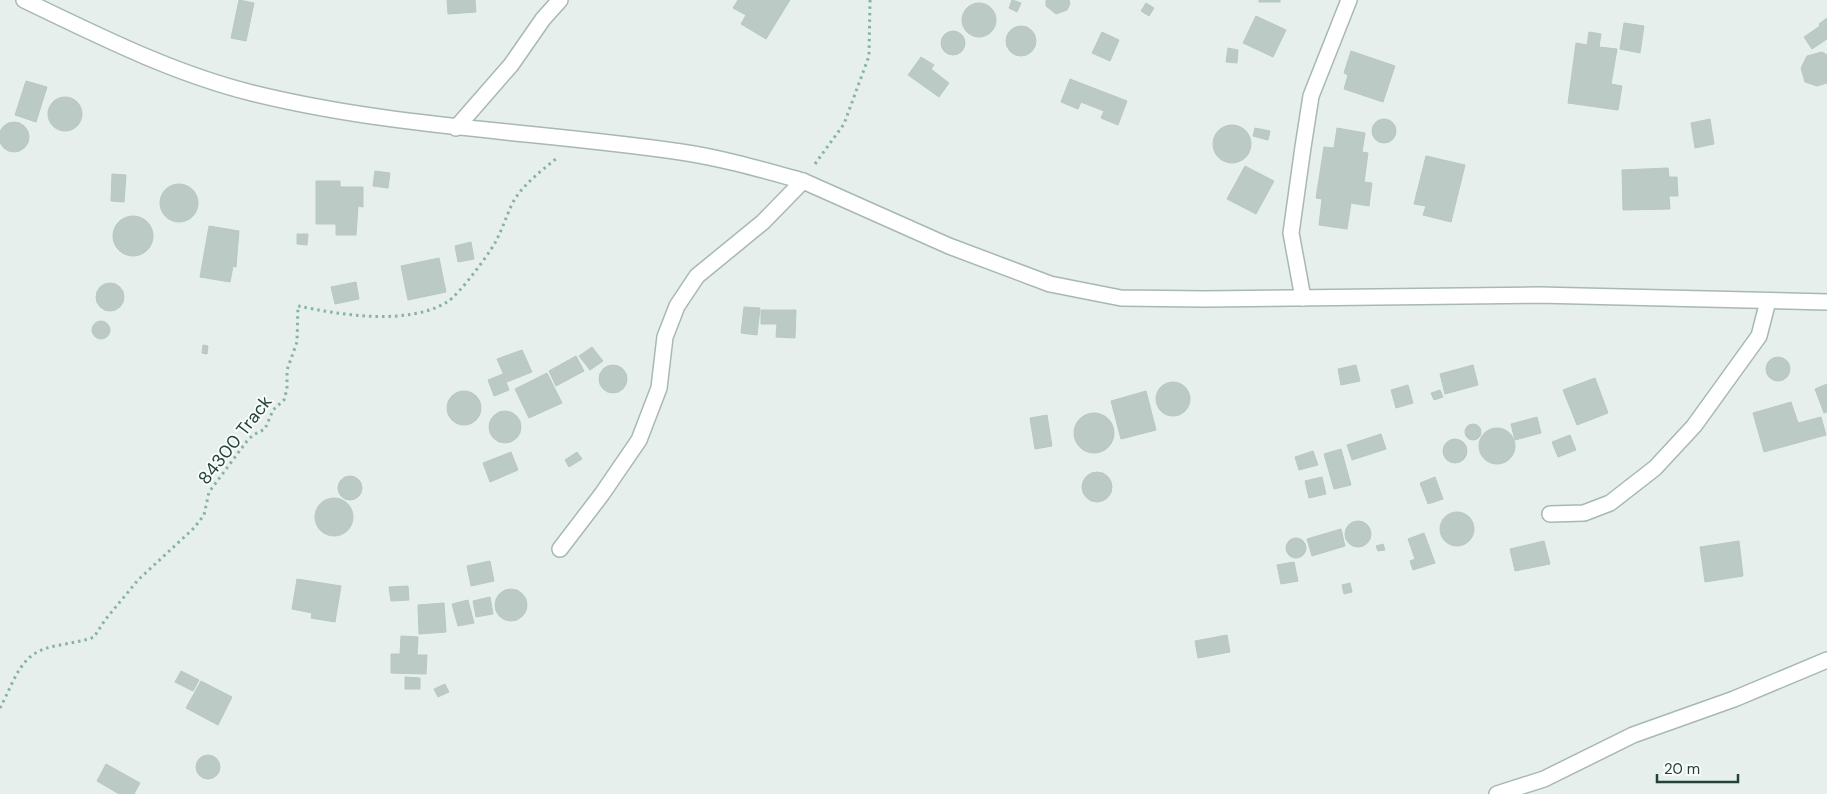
<svg xmlns="http://www.w3.org/2000/svg" width="1827" height="794" font-family="'DM Sans',sans-serif">
  <style>
    .building { fill: #bbcac4; stroke: #b8c9c2 }
    .lines { fill: none; stroke-linecap: round; stroke-linejoin: round }
    .minor-casing { stroke: #a8b8b2; stroke-width: 18 }
    .tertiary-casing { stroke: #a8b8b2; stroke-width: 18 }
    .path { stroke: #86b3a5; stroke-width: 3; stroke-dasharray: 2.5 4; stroke-linecap: butt }
    .minor { stroke: #fff; stroke-width: 15 }
    .tertiary { stroke: #fff; stroke-width: 15 }
    .labels { text-anchor: middle; stroke-width: 4; stroke-linejoin: round; paint-order: stroke }
    .street-label { font-size: 18px; fill: #24423a; stroke: #f7fbf9 }
  </style>
  <rect width="100%" height="100%" fill="#e6efeb"/>
  <!-- building -->
  <g class="building">
    <path d="M 239,0 L 254,3 L 246,41 L 231,38 Z"/>
    <path d="M 447,0 L 475,0 L 476,12 L 448,14 Z"/>
    <path d="M 738,0 L 790,0 L 766,39 L 741,24 L 746,15 L 733,8 Z"/>
    <path d="M 1012,0 L 1021,3 L 1017,12 L 1009,8 Z"/>
    <path d="M 1046,0 L 1069,0 L 1070,4 L 1067,10 L 1056,14 L 1046,6 Z"/>
    <rect x="1259" y="0" width="21" height="2"/>
    <path d="M 1146,3 L 1154,8 L 1149,16 L 1141,11 Z"/>
    <circle cx="979" cy="20" r="17"/>
    <path d="M 1256,16 L 1286,30 L 1273,57 L 1243,43 Z"/>
    <path d="M 1827,18 L 1827,39 L 1812,49 L 1804,37 L 1820,26 L 1819,24 Z"/>
    <path d="M 1624,23 L 1644,26 L 1640,53 L 1620,49 Z"/>
    <circle cx="1021" cy="41" r="15"/>
    <circle cx="953" cy="43" r="12"/>
    <path d="M 1102,32 L 1119,40 L 1110,61 L 1092,53 Z"/>
    <path d="M 1589,32 L 1601,34 L 1599,47 L 1617,49 L 1611,84 L 1622,86 L 1618,110 L 1568,103 L 1576,43 L 1587,45 Z"/>
    <path d="M 1228,48 L 1238,50 L 1237,63 L 1226,62 Z"/>
    <path d="M 1351,51 L 1395,66 L 1383,102 L 1344,89 L 1348,75 L 1344,73 Z"/>
    <path d="M 1822,52 L 1827,55 L 1827,83 L 1817,86 L 1805,82 L 1801,68 L 1807,56 Z"/>
    <path d="M 921,57 L 934,65 L 931,69 L 949,83 L 939,97 L 908,75 Z"/>
    <path d="M 1070,79 L 1127,101 L 1118,125 L 1101,118 L 1104,111 L 1081,102 L 1078,109 L 1061,102 Z"/>
    <path d="M 26,81 L 47,87 L 36,122 L 15,115 Z"/>
    <circle cx="65" cy="114" r="17"/>
    <path d="M 1710,119 L 1714,144 L 1695,148 L 1691,123 Z"/>
    <circle cx="1384" cy="131" r="12"/>
    <circle cx="14" cy="137" r="15"/>
    <circle cx="1232" cy="144" r="19"/>
    <path d="M 1255,128 L 1270,131 L 1268,140 L 1253,136 Z"/>
    <path d="M 1337,128 L 1365,133 L 1362,152 L 1368,153 L 1364,182 L 1372,183 L 1369,206 L 1351,203 L 1347,229 L 1319,225 L 1322,199 L 1316,198 L 1324,147 L 1334,148 Z"/>
    <path d="M 1426,156 L 1465,165 L 1451,222 L 1423,215 L 1426,206 L 1414,204 Z"/>
    <path d="M 1245,166 L 1274,181 L 1256,214 L 1227,199 Z"/>
    <path d="M 1668,168 L 1669,177 L 1677,177 L 1678,196 L 1669,196 L 1670,209 L 1623,210 L 1622,170 Z"/>
    <path d="M 375,171 L 390,173 L 388,188 L 373,186 Z"/>
    <path d="M 112,174 L 126,175 L 124,202 L 111,201 Z"/>
    <path d="M 316,181 L 340,181 L 340,187 L 363,187 L 363,207 L 358,206 L 356,235 L 336,235 L 336,224 L 316,224 Z"/>
    <circle cx="179" cy="203" r="19"/>
    <circle cx="133" cy="236" r="20"/>
    <path d="M 209,226 L 239,231 L 236,267 L 233,266 L 230,282 L 200,277 Z"/>
    <path d="M 297,234 L 308,234 L 307,245 L 297,244 Z"/>
    <path d="M 471,242 L 474,259 L 458,262 L 455,246 Z"/>
    <path d="M 439,258 L 446,292 L 408,300 L 401,266 Z"/>
    <path d="M 356,282 L 359,299 L 335,304 L 331,287 Z"/>
    <circle cx="110" cy="297" r="14"/>
    <path d="M 744,307 L 760,308 L 757,335 L 741,333 Z"/>
    <path d="M 761,310 L 796,310 L 795,338 L 776,337 L 777,324 L 761,324 Z"/>
    <circle cx="101" cy="330" r="9"/>
    <path d="M 203,345 L 208,346 L 207,354 L 202,353 Z"/>
    <path d="M 592,347 L 603,361 L 590,370 L 579,356 Z"/>
    <path d="M 522,350 L 532,372 L 507,382 L 497,359 Z"/>
    <path d="M 576,356 L 584,371 L 556,386 L 549,371 Z"/>
    <circle cx="1778" cy="369" r="12"/>
    <path d="M 1356,365 L 1360,381 L 1341,385 L 1338,369 Z"/>
    <path d="M 1473,365 L 1478,385 L 1445,394 L 1440,374 Z"/>
    <circle cx="613" cy="379" r="14"/>
    <path d="M 547,373 L 562,403 L 529,418 L 515,389 Z"/>
    <path d="M 503,374 L 509,390 L 494,396 L 488,380 Z"/>
    <path d="M 1595,378 L 1608,413 L 1577,425 L 1563,390 Z"/>
    <circle cx="1173" cy="399" r="17"/>
    <path d="M 1827,384 L 1827,412 L 1824,413 L 1815,389 Z"/>
    <path d="M 1408,385 L 1413,403 L 1396,408 L 1391,390 Z"/>
    <path d="M 1440,390 L 1443,397 L 1434,400 L 1431,393 Z"/>
    <path d="M 1146,391 L 1156,430 L 1121,439 L 1111,401 Z"/>
    <circle cx="464" cy="408" r="17"/>
    <path d="M 1791,402 L 1798,423 L 1821,417 L 1826,435 L 1764,452 L 1753,413 Z"/>
    <circle cx="505" cy="427" r="16"/>
    <circle cx="1094" cy="433" r="20"/>
    <path d="M 1047,415 L 1052,446 L 1035,449 L 1030,418 Z"/>
    <path d="M 1537,417 L 1541,433 L 1515,440 L 1511,424 Z"/>
    <circle cx="1473" cy="432" r="8"/>
    <circle cx="1497" cy="446" r="18"/>
    <path d="M 1381,434 L 1386,449 L 1352,460 L 1347,445 Z"/>
    <path d="M 1570,435 L 1576,450 L 1558,457 L 1552,442 Z"/>
    <circle cx="1455" cy="451" r="12"/>
    <path d="M 1341,449 L 1351,485 L 1334,489 L 1324,454 Z"/>
    <path d="M 1313,451 L 1318,465 L 1299,470 L 1295,457 Z"/>
    <path d="M 511,452 L 518,470 L 490,482 L 483,463 Z"/>
    <path d="M 577,452 L 582,459 L 569,467 L 565,460 Z"/>
    <circle cx="1097" cy="487" r="15"/>
    <circle cx="350" cy="488" r="12"/>
    <path d="M 1322,477 L 1326,494 L 1309,498 L 1305,481 Z"/>
    <path d="M 1435,477 L 1443,499 L 1428,504 L 1420,483 Z"/>
    <circle cx="334" cy="517" r="19"/>
    <circle cx="1457" cy="529" r="17"/>
    <circle cx="1358" cy="534" r="13"/>
    <path d="M 1341,529 L 1345,546 L 1312,556 L 1307,539 Z"/>
    <path d="M 1424,533 L 1435,563 L 1413,570 L 1410,561 L 1415,559 L 1408,539 Z"/>
    <circle cx="1296" cy="548" r="10"/>
    <path d="M 1544,541 L 1550,564 L 1515,571 L 1510,549 Z"/>
    <path d="M 1739,541 L 1743,576 L 1705,582 L 1700,547 Z"/>
    <path d="M 1383,544 L 1385,550 L 1378,551 L 1376,546 Z"/>
    <path d="M 490,561 L 494,581 L 471,586 L 467,566 Z"/>
    <path d="M 1294,562 L 1298,581 L 1281,584 L 1277,565 Z"/>
    <path d="M 297,579 L 341,586 L 335,622 L 311,618 L 312,613 L 292,609 Z"/>
    <path d="M 1350,583 L 1352,592 L 1344,594 L 1342,585 Z"/>
    <path d="M 408,586 L 409,600 L 391,601 L 389,587 Z"/>
    <circle cx="511" cy="605" r="16"/>
    <path d="M 490,597 L 493,614 L 476,617 L 473,601 Z"/>
    <path d="M 468,600 L 474,623 L 458,626 L 452,604 Z"/>
    <path d="M 444,603 L 446,632 L 419,634 L 418,605 Z"/>
    <path d="M 1227,635 L 1230,652 L 1198,658 L 1195,641 Z"/>
    <path d="M 401,636 L 418,637 L 417,655 L 427,655 L 426,674 L 391,673 L 391,654 L 400,654 Z"/>
    <path d="M 181,671 L 199,680 L 193,691 L 175,682 Z"/>
    <path d="M 405,677 L 420,678 L 420,689 L 405,689 Z"/>
    <path d="M 201,681 L 232,697 L 218,725 L 186,708 Z"/>
    <path d="M 445,684 L 449,692 L 438,697 L 434,689 Z"/>
    <circle cx="208" cy="767" r="12"/>
    <path d="M 106,764 L 140,783 L 134,794 L 119,794 L 97,781 Z"/>
  </g>
  <g class="lines">
    <!-- minor casing -->
    <g class="minor-casing">
      <g id="minor">
        <path d="M 456,128 L 511,65 L 543,19 L 560,0"/>
        <path d="M 1303,298 L 1291,233 L 1303,147 L 1311,96 L 1349,0"/>
        <path d="M 1550,514 L 1584,513 L 1610,503 L 1655,468 L 1694,426 L 1759,336 L 1768,301"/>
        <path d="M 560,549 L 602,494 L 639,440 L 659,388 L 665,337 L 677,306 L 697,276 L 763,222 L 803,181"/>
        <path d="M 1497,794 L 1544,779 L 1633,735 L 1734,699 L 1827,660"/>
      </g>
    </g>
    <!-- tertiary casing -->
    <g class="tertiary-casing">
      <path id="tertiary" d="M 24,0 C 99,36 172,73 252,93 C 393,128 538,131 681,152 C 722,158 763,170 803,181 L 949,246 L 1050,284 L 1121,298 L 1204,299 L 1538,295 L 1827,302"/>
    </g>
    <!-- path -->
    <g class="path">
      <path d="M 815,164 L 844,124 L 869,56 L 870,0"/>
      <path d="M 0,708 C 9,692 16,669 30,657 C 46,643 75,645 94,637 L 105,620 L 138,580 L 194,528 L 204,515 L 209,492 L 247,441 L 253,435 L 265,429 L 273,410 L 284,400 L 287,389 L 287,370 L 297,342 L 298,306 C 341,315 408,326 447,302 C 459,295 488,255 495,243 C 502,230 506,217 512,204 C 522,185 540,172 557,158"/>
    </g>
    <!-- minor -->
    <use href="#minor" class="minor"/>
    <!-- tertiary -->
    <use href="#tertiary" class="tertiary"/>
  </g>
  <g class="labels">
    <!-- street labels -->
    <g class="street-label">
      <text transform="translate(235 440) rotate(-52)" y="6">84300 Track</text>
    </g>
  </g>
  <!-- scale -->
  <path d="M1657 774v8h81v-8" fill="none" stroke="#24423a" stroke-width="2.5"/>
  <text x="1664" y="774" font-size="15" fill="#24423a" stroke="#f7fbf9" stroke-width="4" paint-order="stroke">20 m</text>
</svg>
